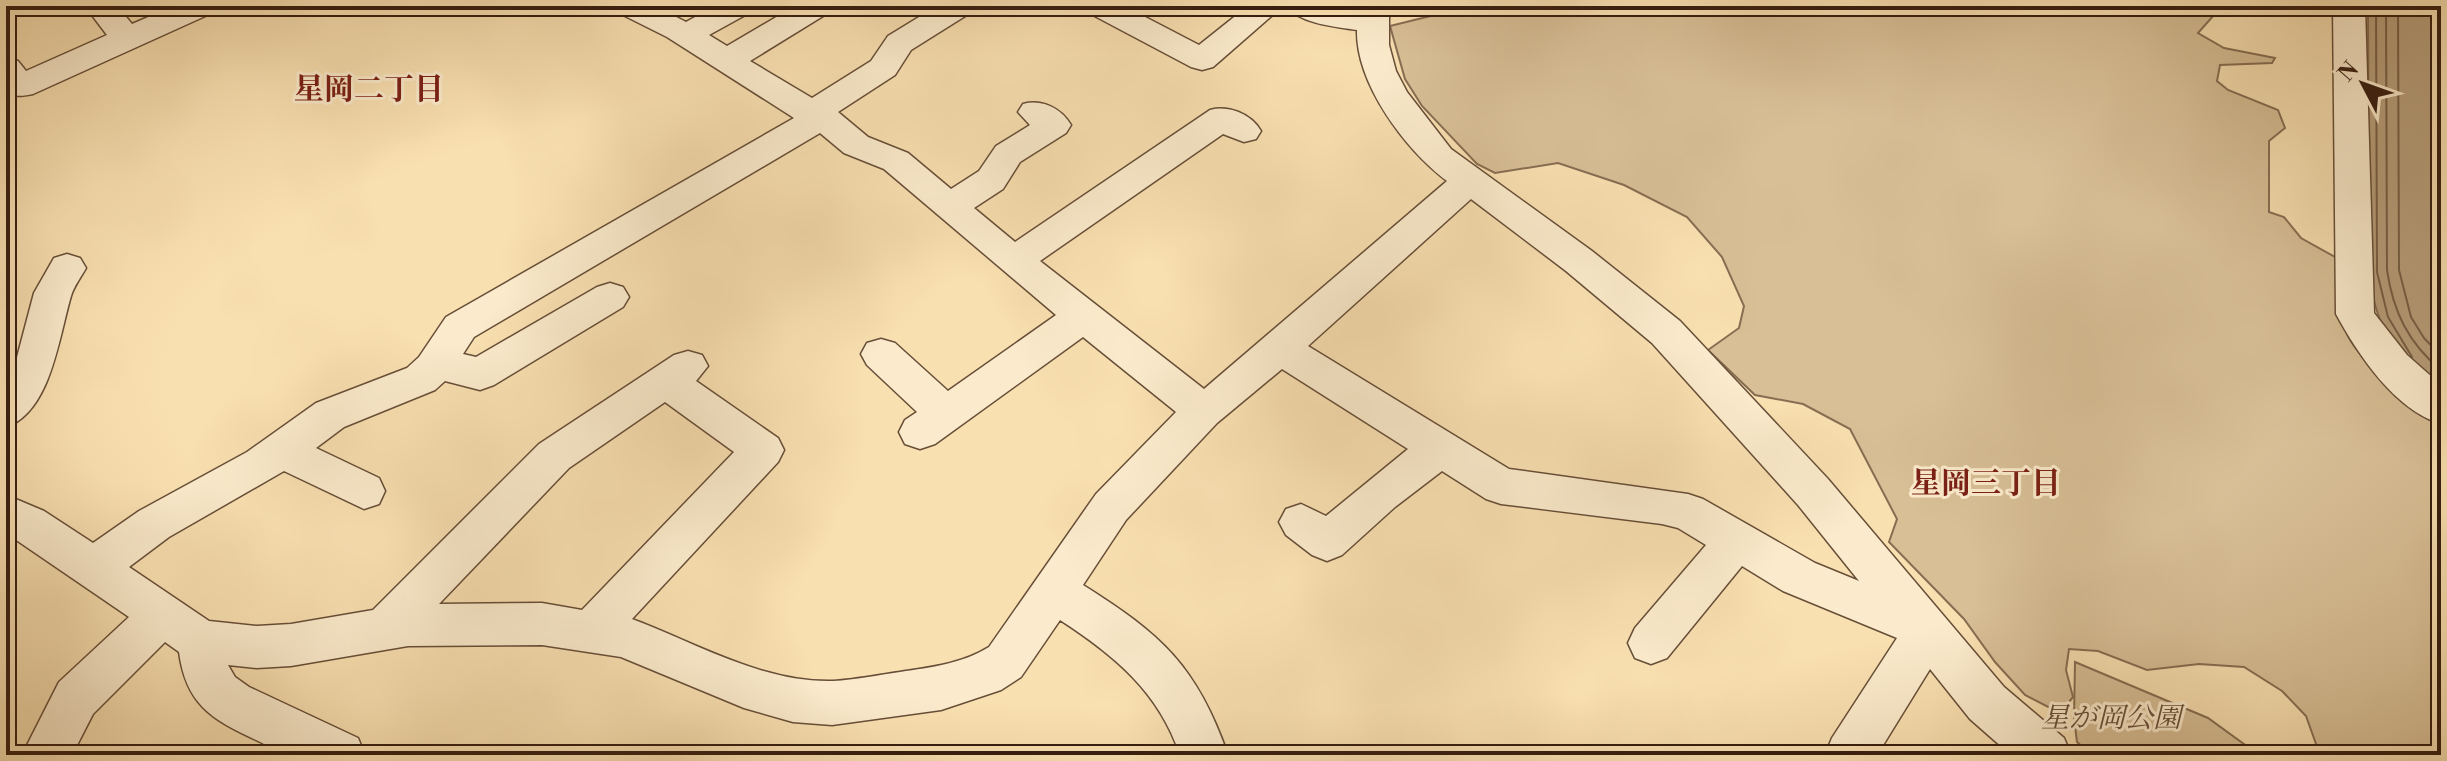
<svg xmlns="http://www.w3.org/2000/svg" width="2447" height="761" font-family="'Libre Bodoni','Noto Serif JP',serif">
  <style>
    .green { fill: #d8bf96; stroke: #876e53; stroke-width: 2 }
    .water { fill: #b79e7a; stroke: #836a50; stroke-width: 2 }
    .lines { fill: none; stroke-linecap: round; stroke-linejoin: round }
    .shore { stroke: #765e45; stroke-width: 2 }
    .minor-casing { stroke: #674e38; stroke-width: 3 }
    .minor { fill: #fbebcc; fill-rule: evenodd }
    .shaded-wall { fill: #6c5b46; stroke: #361d10; stroke-width: 2 }
    .labels { text-anchor: middle; stroke-width: 6; stroke-linejoin: round; paint-order: stroke }
    .park-label { font-size: 28px; font-style: italic; fill: #674e38; stroke: #fbebcc }
    .neighbourhood-label { font-size: 30px; font-weight: bold; fill: #7a1f14; stroke: #fbebcc }
  </style>
  <rect width="100%" height="100%" fill="#f9e0b1"/>
  <filter id="stains"><feTurbulence type="fractalNoise" baseFrequency=".0025" numOctaves="4"/><feColorMatrix values="0 0 0 0 .2 0 0 0 0 .09 0 0 0 0 .02 0 0 0 .5 -.17"/></filter>
  <radialGradient id="worn" r=".72"><stop offset=".6" stop-color="#630" stop-opacity="0"/><stop offset="1" stop-color="#630" stop-opacity=".3"/></radialGradient>
  <!-- green -->
  <g class="green">
    <path d="M 1471,6 L 2222,6 L 2198,33 L 2224,48 L 2275,58 L 2272,63 L 2220,65 L 2217,81 L 2228,90 L 2278,110 L 2285,128 L 2269,141 L 2269,212 L 2284,217 L 2301,238 L 2335,257 C 2337,284 2336,313 2349,338 C 2365,367 2414,403 2441,423 L 2441,755 L 2320,755 L 2306,716 L 2282,691 L 2244,667 L 2199,664 L 2147,670 L 2098,651 L 2069,649 L 2066,670 L 2073,697 L 2060,713 L 2025,695 L 1995,662 L 1964,619 L 1889,542 L 1897,519 L 1850,429 L 1803,404 L 1755,395 L 1708,350 L 1739,328 L 1744,306 L 1722,257 L 1687,217 L 1624,185 L 1558,163 L 1495,173 L 1477,164 L 1422,106 L 1405,79 L 1390,26 Z"/>
    <path d="M 2075,662 L 2208,718 L 2259,755 L 2092,755 L 2077,742 L 2074,718 Z"/>
  </g>
  <!-- water -->
  <path class="water" d="M 2368,6 L 2441,6 L 2441,393 C 2396,347 2377,339 2369,272 Z"/>
  <g class="lines">
    <!-- shore -->
    <g class="shore">
      <path d="M 2376,6 L 2377,272 L 2388,317 L 2412,357"/>
      <path d="M 2386,6 L 2387,270 C 2393,311 2408,343 2441,370"/>
      <path d="M 2398,6 L 2399,270 L 2411,317 L 2424,338 L 2441,356"/>
    </g>
    <!-- minor casing -->
    <g class="minor-casing">
      <g id="minor">
        <path d="M 85,6 L 117,6 L 132,24 L 174,6 L 217,6 L 212,13 L 33,94 C 23,96 13,98 6,90 L 6,57 L 18,61 L 26,71 L 107,35 Z"/>
        <path d="M 614,6 L 655,6 L 686,22 L 715,6 L 754,6 L 749,13 L 709,35 L 727,46 L 795,6 L 833,6 L 828,13 L 750,61 L 812,98 L 871,61 L 888,36 L 937,6 L 975,6 L 970,13 L 911,50 L 895,75 L 838,112 L 868,137 L 908,153 L 951,189 L 979,171 L 996,146 L 1030,125 L 1018,112 L 1023,104 C 1042,99 1061,108 1071,125 L 1066,133 L 1020,162 L 1003,189 L 974,208 L 1015,242 L 1210,110 C 1229,105 1251,114 1261,131 L 1256,139 L 1244,142 L 1223,134 L 1040,261 L 1204,389 L 1447,181 C 1405,149 1356,84 1357,30 C 1337,27 1300,24 1287,6 L 1333,6 L 1357,10 L 1357,6 L 1389,6 L 1389,45 L 1396,71 L 1407,92 L 1451,149 L 1592,251 L 1680,321 L 1828,479 L 2004,687 L 2064,738 L 2071,755 L 2011,755 L 1970,719 L 1930,669 L 1877,755 L 1825,755 L 1832,738 L 1897,638 L 1783,591 L 1742,566 L 1667,658 L 1651,664 L 1635,658 L 1628,643 L 1635,628 L 1706,545 L 1678,528 L 1662,524 L 1501,504 L 1486,499 L 1442,471 L 1395,507 L 1342,555 L 1327,561 L 1312,555 L 1286,535 L 1279,522 L 1286,509 L 1301,504 L 1326,516 L 1408,449 L 1282,369 L 1217,423 L 1126,520 L 1083,585 C 1161,634 1197,666 1228,755 L 1180,755 C 1159,692 1114,655 1060,620 L 1021,677 L 1001,690 L 941,710 L 832,725 L 793,722 L 744,708 L 621,657 L 542,645 L 408,646 L 291,666 L 257,668 L 228,665 L 235,677 L 249,687 L 358,738 L 365,755 C 341,755 314,759 290,755 C 279,753 267,745 256,740 C 211,719 186,704 179,652 L 165,642 L 93,714 L 72,755 L 22,755 L 59,682 L 129,617 L 6,533 L 6,495 L 44,511 L 93,543 L 139,511 L 247,452 L 316,403 L 407,368 L 419,357 L 446,317 L 794,118 L 667,37 L 619,13 ZM 820,133 L 844,153 L 884,169 L 1056,315 L 948,391 L 895,343 L 881,339 L 867,343 L 861,354 L 867,365 L 917,412 L 905,420 L 899,432 L 905,444 L 920,449 L 935,444 L 1083,337 L 1176,412 L 1096,494 L 989,647 C 961,664 932,667 900,672 C 878,675 855,680 833,681 C 763,683 696,643 632,619 L 778,462 L 784,450 L 778,438 L 696,381 L 708,366 L 702,355 L 688,351 L 674,355 L 539,444 L 373,610 L 291,624 L 257,626 L 209,621 L 129,567 L 169,537 L 284,471 L 364,509 L 379,504 L 385,491 L 379,478 L 316,448 L 344,427 L 435,390 L 445,381 L 480,390 L 494,385 L 623,307 L 629,297 L 623,287 L 610,283 L 597,287 L 476,357 L 463,354 L 474,337 ZM 1471,199 L 1566,271 L 1652,343 L 1798,505 L 1859,581 L 1815,563 L 1703,499 L 1688,494 L 1509,469 L 1308,346 ZM 665,402 L 734,452 L 582,610 L 542,603 L 439,604 L 569,468 Z"/>
        <path d="M 1084,6 L 1124,6 L 1199,45 L 1248,6 L 1283,6 L 1213,67 L 1202,70 L 1191,67 L 1089,13 Z"/>
        <path d="M 2333,6 L 2365,6 L 2374,313 L 2407,355 L 2441,385 L 2441,424 C 2394,409 2359,356 2336,314 Z"/>
        <path d="M 67,254 L 80,258 L 86,268 C 81,277 74,286 71,296 C 59,336 51,412 6,427 L 6,378 L 15,365 L 34,293 L 54,258 Z"/>
      </g>
    </g>
    <!-- minor -->
    <use href="#minor" class="minor"/>
  </g>
  <!-- shaded-wall -->
  <path class="shaded-wall" d="M 1415,6 L 1433,6 L 1414,9 Z"/>
  <g class="labels">
    <!-- park labels -->
    <g class="park-label">
      <text x="2111" y="727">星が岡公園</text>
    </g>
    <!-- neighbourhood labels -->
    <g class="neighbourhood-label">
      <text x="369" y="99">星岡二丁目</text>
      <text x="1986" y="493">星岡三丁目</text>
    </g>
  </g>
  <!-- margin -->
  <rect width="2447" height="761" fill="none" stroke="#f9e0b1" stroke-width="32"/>
  <rect x="8" y="8" width="2431" height="745" fill="none" stroke="#361d10" stroke-width="4"/>
  <rect x="16" y="16" width="2415" height="729" fill="none" stroke="#361d10" stroke-width="2"/>
  <!-- north arrow -->
  <g transform="translate(2363 84) rotate(311)" stroke="#fbebcc" stroke-width="6" paint-order="stroke">
  <path d="M0-6L14 30L0 20L-14 30Z" fill="#361d10"/>
  <text y="-12" font-size="22" font-weight="bold" text-anchor="middle" fill="#361d10">N</text>
  </g>
  <rect width="100%" height="100%" filter="url(#stains)"/>
  <rect width="100%" height="100%" fill="url(#worn)"/>
</svg>
